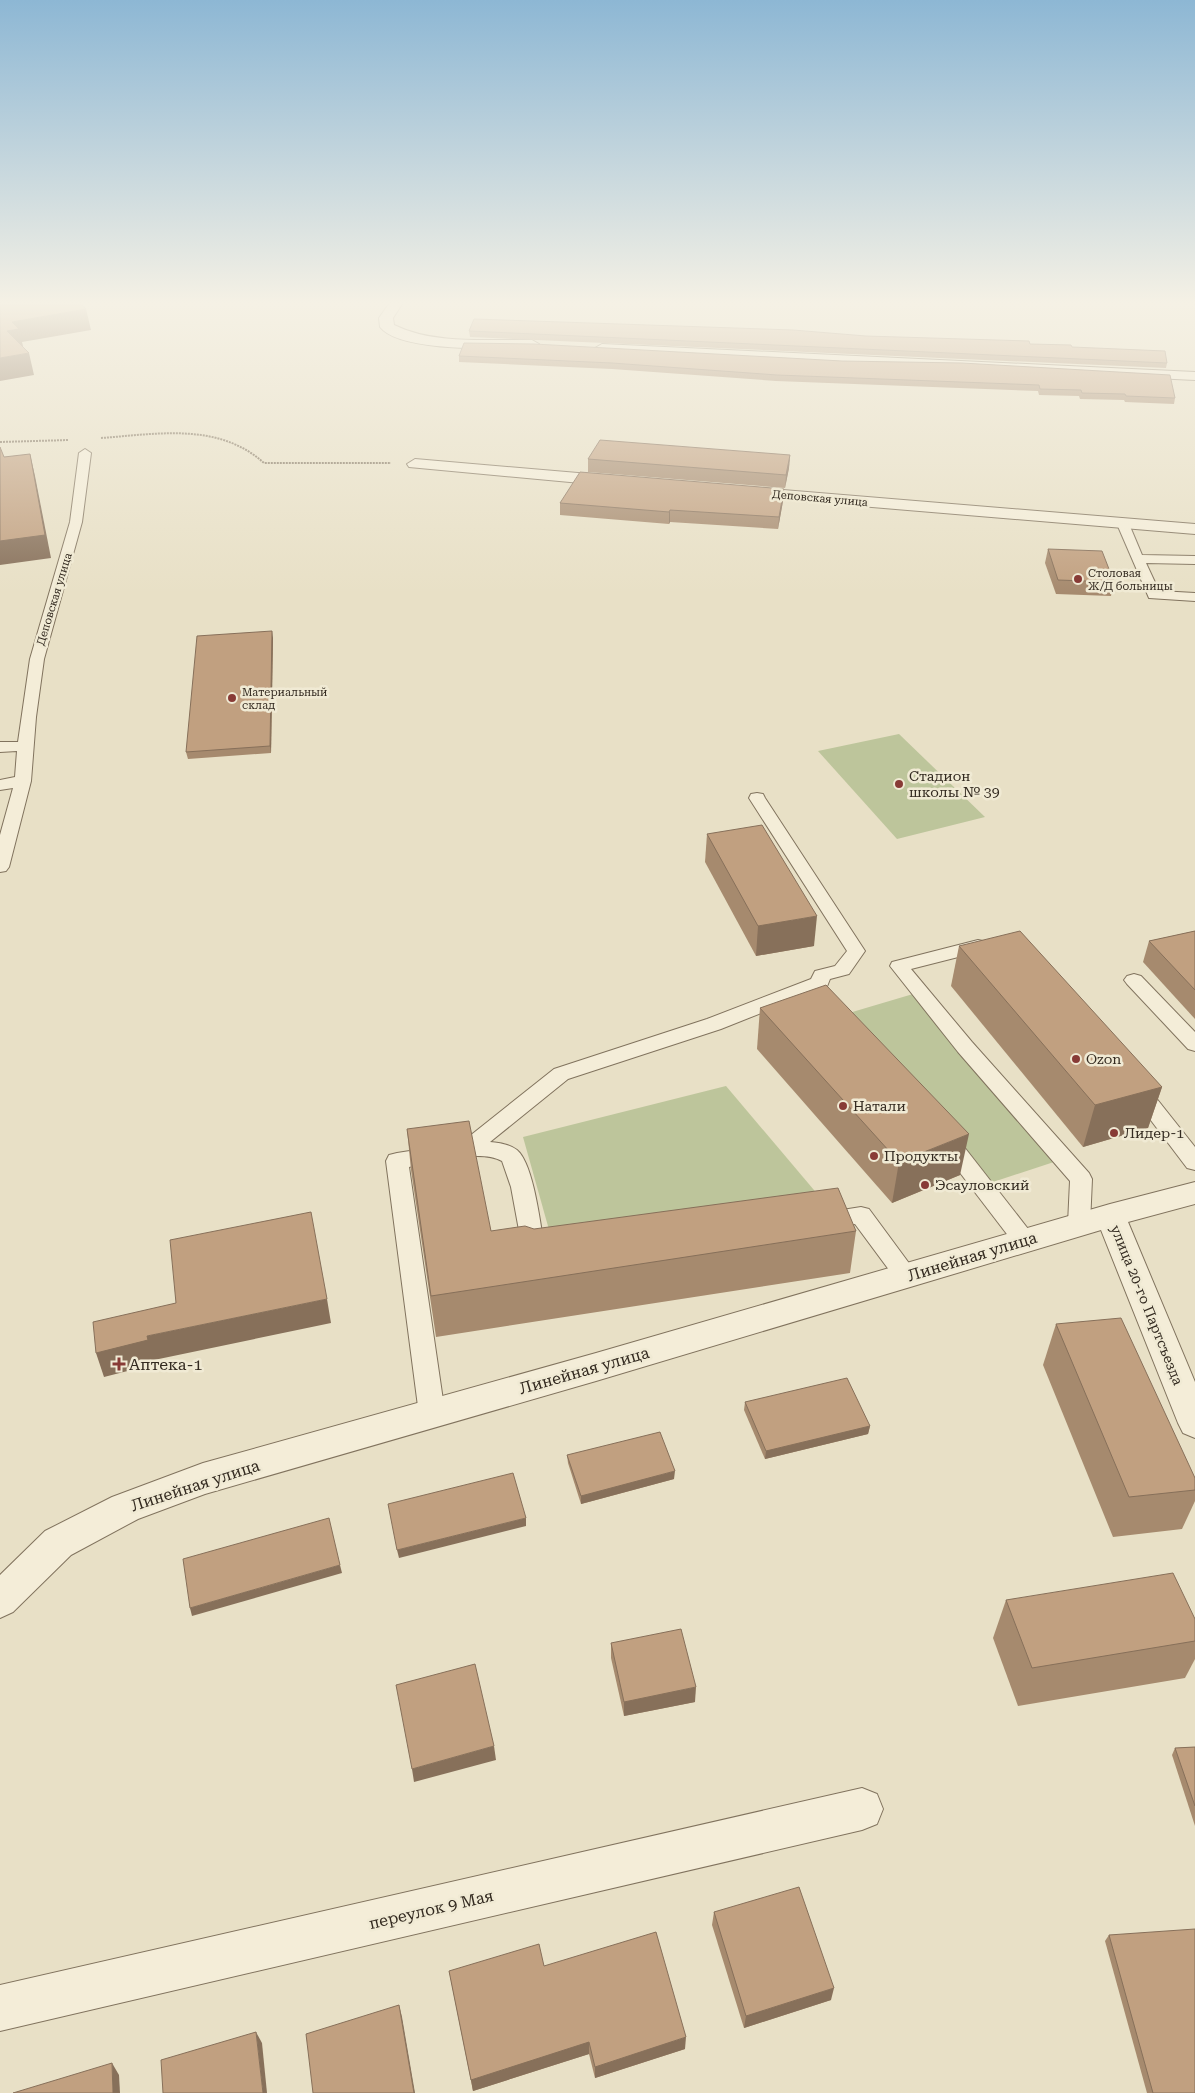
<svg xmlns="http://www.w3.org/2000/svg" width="1195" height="2093" font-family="'Roboto Serif',serif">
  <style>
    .green { fill: #bdc59b }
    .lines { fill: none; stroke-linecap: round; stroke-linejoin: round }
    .service-casing { stroke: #81735e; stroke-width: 2 }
    .minor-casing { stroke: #81735e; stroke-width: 2 }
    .path { stroke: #81735e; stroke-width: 2; stroke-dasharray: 2 1; stroke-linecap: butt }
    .service { fill: #f4edd8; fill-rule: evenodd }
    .minor { fill: #f4edd8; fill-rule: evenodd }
    .wall { fill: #a68a6e }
    .shaded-wall { fill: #87705a }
    .building { fill: #c1a080; stroke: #87705a }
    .poi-dot { fill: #883b36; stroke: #f0ead4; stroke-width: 2 }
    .labels { text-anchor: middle; stroke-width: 5; stroke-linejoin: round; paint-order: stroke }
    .far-street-label { font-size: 11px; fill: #332a20; stroke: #f0ead4 }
    .far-poi-label { font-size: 11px; fill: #332a20; stroke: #f0ead4; text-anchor: start }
    .poi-label { font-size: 14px; fill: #332a20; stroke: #f0ead4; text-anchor: start }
    .street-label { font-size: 14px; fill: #332a20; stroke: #f0ead4 }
    .near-street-label { font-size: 16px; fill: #332a20; stroke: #f0ead4 }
    .near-poi-label { font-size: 16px; fill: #332a20; stroke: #f0ead4; text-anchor: start }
  </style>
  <rect width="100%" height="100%" fill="#e8e0c6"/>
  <!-- green -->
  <g class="green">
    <path d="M 899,734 L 985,817 L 897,839 L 818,751 Z"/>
    <path d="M 913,994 L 1060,1160 L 990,1183 L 849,1013 Z"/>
    <path d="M 726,1086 L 830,1209 L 553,1244 L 523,1137 Z"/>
  </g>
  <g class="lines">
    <!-- service casing -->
    <g class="service-casing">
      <g id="service">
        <path d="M 85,449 L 91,453 L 82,522 L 44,659 L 36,717 L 31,781 L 9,867 L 6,871 L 0,872 L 0,835 L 13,788 L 0,790 L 0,780 L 15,777 L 17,751 L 0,752 L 0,742 L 18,742 L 30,659 L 70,522 L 79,453 Z"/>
        <path d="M 1123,520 L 1129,524 L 1142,555 L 1195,556 L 1195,564 L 1146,563 L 1159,591 L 1195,593 L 1195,601 L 1149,598 L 1117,524 Z"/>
        <path d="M 757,793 L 763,794 L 765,798 L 865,951 L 849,974 L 830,979 L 826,989 L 842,1008 L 839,1012 C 824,1016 818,1004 809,994 L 721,1029 L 568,1079 L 490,1142 C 499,1143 509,1144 517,1150 C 534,1164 541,1229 545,1252 L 542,1258 L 534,1261 L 526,1258 L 523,1252 L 511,1187 L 502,1161 C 480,1149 433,1162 409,1167 L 445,1414 L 441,1421 L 432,1425 L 423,1421 L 419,1414 L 386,1161 L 389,1155 L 397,1153 L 461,1143 L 554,1069 L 707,1019 L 811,979 L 815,971 L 835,966 L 847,951 L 749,798 L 751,794 Z"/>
        <path d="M 978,940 L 992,943 L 994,947 L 992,951 L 978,952 L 911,969 L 972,1042 L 1089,1173 L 1092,1179 L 1090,1224 L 1087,1230 L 1079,1232 L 1071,1230 L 1068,1224 L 1070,1181 L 958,1052 L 890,966 L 892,962 Z"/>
        <path d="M 1134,974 L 1141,976 L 1195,1032 L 1195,1051 L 1188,1049 L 1127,984 L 1124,980 L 1127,976 Z"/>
        <path d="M 1138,1082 L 1145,1084 L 1195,1147 L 1195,1170 L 1187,1168 L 1131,1094 L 1128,1089 L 1131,1084 Z"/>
        <path d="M 946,1131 L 954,1134 L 1032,1234 L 1035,1240 L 1032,1246 L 1024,1249 L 1016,1246 L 938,1144 L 935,1139 L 938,1134 Z"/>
        <path d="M 861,1207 L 869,1209 L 914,1270 L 918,1276 L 914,1282 L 906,1285 L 898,1282 L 855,1224 L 825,1228 L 817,1226 L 814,1220 L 817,1214 Z"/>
      </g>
    </g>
    <!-- minor casing -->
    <g class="minor-casing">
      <g id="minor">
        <path d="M 391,301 L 404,301 L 393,318 L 394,325 C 435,345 487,339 532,340 L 539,344 L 532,348 C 500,348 400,353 380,327 L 379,318 Z"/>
        <path d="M 602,344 L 1195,372 L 1195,380 L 597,351 L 595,348 Z"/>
        <path d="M 415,459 L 613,476 L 619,477 L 621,481 L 619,485 L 613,486 L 409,467 L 407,464 Z"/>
        <path d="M 746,487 L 1195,524 L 1195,534 L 740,496 L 738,492 L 740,488 Z"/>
        <path d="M 1195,1182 L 1195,1204 L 1128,1222 L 1195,1382 L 1195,1438 L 1183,1433 L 1178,1423 L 1101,1230 L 596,1381 L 205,1494 L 138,1519 L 71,1555 L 13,1612 L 0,1618 L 0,1575 L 45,1531 L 112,1497 L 203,1463 L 596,1353 L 1110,1204 Z"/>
        <path d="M 862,1788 L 877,1794 L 883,1809 L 877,1824 L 862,1830 L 0,2031 L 0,1985 Z"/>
      </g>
    </g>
    <!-- path -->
    <g class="path">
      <path d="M 101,438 C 158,434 218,422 264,463 L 391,463"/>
      <path d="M 0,442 L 69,440"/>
    </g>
    <!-- service -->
    <use href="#service" class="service"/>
    <!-- minor -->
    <use href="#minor" class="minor"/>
  </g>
  <!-- wall -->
  <g class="wall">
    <path d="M 469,331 L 866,336 L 1030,344 L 1072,347 L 1167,363 L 1166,368 L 470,337 Z"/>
    <path d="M 459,356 L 842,361 L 1175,398 L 1174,404 L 1125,402 L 1124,400 L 1080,399 L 1079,396 L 1039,395 L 1038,391 L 776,381 L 612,369 L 459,362 Z"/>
    <path d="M 790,455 L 789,468 L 785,488 L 588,472 L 588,459 Z"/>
    <path d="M 784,489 L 783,501 L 778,529 L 670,522 L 669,524 L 560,515 L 560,503 Z"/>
    <path d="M 1048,549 L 1114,582 L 1111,596 L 1056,594 L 1045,563 Z"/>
    <path d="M 273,638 L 271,753 L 188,759 L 186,752 Z"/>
    <path d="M 707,834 L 814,946 L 756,956 L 705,862 Z"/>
    <path d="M 1195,931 L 1195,1019 L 1143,962 L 1149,941 Z"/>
    <path d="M 959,946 L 1162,1087 L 1148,1128 L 1083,1147 L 951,986 Z"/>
    <path d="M 760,1008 L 960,1175 L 892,1203 L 757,1049 Z"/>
    <path d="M 407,1129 L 491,1231 L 534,1229 L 856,1231 L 850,1273 L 436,1337 L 411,1170 Z"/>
    <path d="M 1056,1324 L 1195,1478 L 1195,1501 L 1182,1529 L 1113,1537 L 1043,1365 Z"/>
    <path d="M 745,1402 L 870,1426 L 868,1434 L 765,1459 L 744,1410 Z"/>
    <path d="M 567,1455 L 674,1479 L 581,1504 L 568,1463 Z"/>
    <path d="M 1006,1600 L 1195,1619 L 1195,1659 L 1185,1678 L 1018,1706 L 993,1638 Z"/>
    <path d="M 611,1643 L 695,1702 L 624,1716 L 611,1658 Z"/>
    <path d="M 1195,1747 L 1195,1826 L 1172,1755 L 1175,1748 Z"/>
    <path d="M 714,1912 L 831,2000 L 744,2028 L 712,1925 Z"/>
    <path d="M 1109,1935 L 1195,2093 L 1147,2093 L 1105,1941 Z"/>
    <path d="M 544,1966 L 685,2049 L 595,2078 L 589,2054 L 473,2091 L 449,1971 Z"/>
  </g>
  <!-- shaded-wall -->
  <g class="shaded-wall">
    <path d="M 86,309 L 91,330 L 22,342 L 24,350 L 7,331 L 12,322 Z"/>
    <path d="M 29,353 L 34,375 L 0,381 L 0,358 Z"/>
    <path d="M 30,454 L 35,476 L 51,558 L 0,565 L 0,541 Z"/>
    <path d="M 790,455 L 789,468 L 785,488 L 786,475 Z"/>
    <path d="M 784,489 L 783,501 L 778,529 L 779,517 Z"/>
    <path d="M 670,510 L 670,522 L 669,524 L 669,512 Z"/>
    <path d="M 272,631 L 273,638 L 271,753 L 270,746 Z"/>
    <path d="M 817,916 L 814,946 L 756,956 L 758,926 Z"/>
    <path d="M 1162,1087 L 1148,1128 L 1083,1147 L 1095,1105 Z"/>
    <path d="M 969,1134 L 960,1175 L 892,1203 L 899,1162 Z"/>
    <path d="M 327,1299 L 331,1323 L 154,1360 L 155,1364 L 104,1377 L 96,1353 L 147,1336 Z"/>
    <path d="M 870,1426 L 868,1434 L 765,1459 L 766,1451 Z"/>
    <path d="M 675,1471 L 674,1479 L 581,1504 L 581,1496 Z"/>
    <path d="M 526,1518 L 526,1526 L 399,1558 L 397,1550 Z"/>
    <path d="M 340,1565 L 342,1573 L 192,1616 L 190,1608 Z"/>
    <path d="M 696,1687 L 695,1702 L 624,1716 L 624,1702 Z"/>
    <path d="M 494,1746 L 496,1760 L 414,1782 L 412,1769 Z"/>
    <path d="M 834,1988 L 831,2000 L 744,2028 L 746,2016 Z"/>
    <path d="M 399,2005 L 402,2017 L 415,2093 L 414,2093 Z"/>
    <path d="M 256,2032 L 262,2043 L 267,2093 L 263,2093 Z"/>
    <path d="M 686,2037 L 685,2049 L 595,2078 L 595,2067 Z"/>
    <path d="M 589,2042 L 589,2054 L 473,2091 L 471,2080 Z"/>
    <path d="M 112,2063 L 119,2075 L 120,2093 L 113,2093 Z"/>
  </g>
  <!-- building -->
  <g class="building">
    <path d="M 0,301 L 78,301 L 86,309 L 12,322 L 19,329 L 7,331 L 29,353 L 0,358 Z"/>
    <path d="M 474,319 L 793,330 L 866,336 L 1029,341 L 1030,344 L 1071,345 L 1072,347 L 1165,351 L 1167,363 L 469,331 Z"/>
    <path d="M 464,343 L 534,344 L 842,361 L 962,363 L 1170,375 L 1175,398 L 1126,396 L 1125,394 L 1082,393 L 1081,390 L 1040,389 L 1039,385 L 777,375 L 612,363 L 459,356 Z"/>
    <path d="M 600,440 L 790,455 L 786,475 L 588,459 Z"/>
    <path d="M 0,447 L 4,457 L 30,454 L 45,535 L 0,541 Z"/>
    <path d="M 580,472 L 784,489 L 779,517 L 670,510 L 669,512 L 560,503 Z"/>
    <path d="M 1048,549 L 1102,551 L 1114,582 L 1058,580 Z"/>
    <path d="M 272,631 L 270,746 L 186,752 L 197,636 Z"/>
    <path d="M 762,825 L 817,916 L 758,926 L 707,834 Z"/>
    <path d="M 1020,931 L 1162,1087 L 1095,1105 L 959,946 Z"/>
    <path d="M 1195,931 L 1195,990 L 1149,941 Z"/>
    <path d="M 826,985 L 969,1134 L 899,1162 L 760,1008 Z"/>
    <path d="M 469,1121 L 491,1231 L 525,1226 L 534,1229 L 838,1188 L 856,1231 L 431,1296 L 407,1129 Z"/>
    <path d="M 311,1212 L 327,1299 L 147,1336 L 148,1340 L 96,1353 L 93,1322 L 176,1303 L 170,1240 Z"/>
    <path d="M 1121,1318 L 1195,1478 L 1195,1490 L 1129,1497 L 1056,1324 Z"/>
    <path d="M 847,1378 L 870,1426 L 766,1451 L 745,1402 Z"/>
    <path d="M 660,1432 L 675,1471 L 581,1496 L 567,1455 Z"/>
    <path d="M 513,1473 L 526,1518 L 397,1550 L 388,1504 Z"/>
    <path d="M 329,1518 L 340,1565 L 190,1608 L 183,1559 Z"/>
    <path d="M 1173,1573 L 1195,1619 L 1195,1641 L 1032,1668 L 1006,1600 Z"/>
    <path d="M 681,1629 L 696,1687 L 624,1702 L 611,1643 Z"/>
    <path d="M 475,1664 L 494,1746 L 412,1769 L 396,1685 Z"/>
    <path d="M 1195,1747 L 1195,1806 L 1175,1748 Z"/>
    <path d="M 799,1887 L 834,1988 L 746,2016 L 714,1912 Z"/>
    <path d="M 1195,1929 L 1195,2093 L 1153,2093 L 1109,1935 Z"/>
    <path d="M 656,1932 L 686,2037 L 595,2067 L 589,2042 L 471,2080 L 449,1971 L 539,1944 L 544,1966 Z"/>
    <path d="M 399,2005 L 414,2093 L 313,2093 L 306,2034 Z"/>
    <path d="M 256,2032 L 263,2093 L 163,2093 L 161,2060 Z"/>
    <path d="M 112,2063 L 113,2093 L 13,2093 Z"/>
  </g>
  <!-- sky -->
  <linearGradient id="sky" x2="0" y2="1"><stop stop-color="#8db7d4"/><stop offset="0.51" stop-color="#f5f1e5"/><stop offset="1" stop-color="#f5f1e5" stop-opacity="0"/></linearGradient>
  <rect width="1195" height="594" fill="url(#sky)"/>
  <!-- markers -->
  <g class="poi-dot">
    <circle cx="1078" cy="579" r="5"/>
    <circle cx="232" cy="698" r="5"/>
    <circle cx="899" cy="784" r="5"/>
    <circle cx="1076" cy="1059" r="5"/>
    <circle cx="843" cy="1106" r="5"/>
    <circle cx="1114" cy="1133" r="5"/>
    <circle cx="874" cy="1156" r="5"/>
    <circle cx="925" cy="1185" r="5"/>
    <path d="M116.5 1356.5h5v5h5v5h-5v5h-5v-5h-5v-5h5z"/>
  </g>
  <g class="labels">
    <!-- far-street labels -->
    <g class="far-street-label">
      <text transform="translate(820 498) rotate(5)" y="4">Деповская улица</text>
      <text transform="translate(54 599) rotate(-73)" y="4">Деповская улица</text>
    </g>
    <!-- far-poi labels -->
    <g class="far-poi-label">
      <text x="1088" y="577">Столовая<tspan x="1088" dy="13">Ж/Д больницы</tspan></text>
      <text x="242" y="696">Материальный<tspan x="242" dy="13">склад</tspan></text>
    </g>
    <!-- poi labels -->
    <g class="poi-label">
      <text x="909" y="781">Стадион<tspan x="909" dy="16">школы № 39</tspan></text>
      <text x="1086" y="1064">Ozon</text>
      <text x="853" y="1111">Натали</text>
      <text x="1124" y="1138">Лидер-1</text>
      <text x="884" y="1161">Продукты</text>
      <text x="935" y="1190">Эсауловский</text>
    </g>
    <!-- street labels -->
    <g class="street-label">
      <text transform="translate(1147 1305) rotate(68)" y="5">улица 20-го Партсъезда</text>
    </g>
    <!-- near-street labels -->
    <g class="near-street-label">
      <text transform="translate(972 1256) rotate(-17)" y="6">Линейная улица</text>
      <text transform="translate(584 1370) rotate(-16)" y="6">Линейная улица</text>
      <text transform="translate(195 1485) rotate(-18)" y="6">Линейная улица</text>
      <text transform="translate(431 1909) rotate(-13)" y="6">переулок 9 Мая</text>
    </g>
    <!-- near-poi labels -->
    <g class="near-poi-label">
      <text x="129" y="1370">Аптека-1</text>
    </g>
  </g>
</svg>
